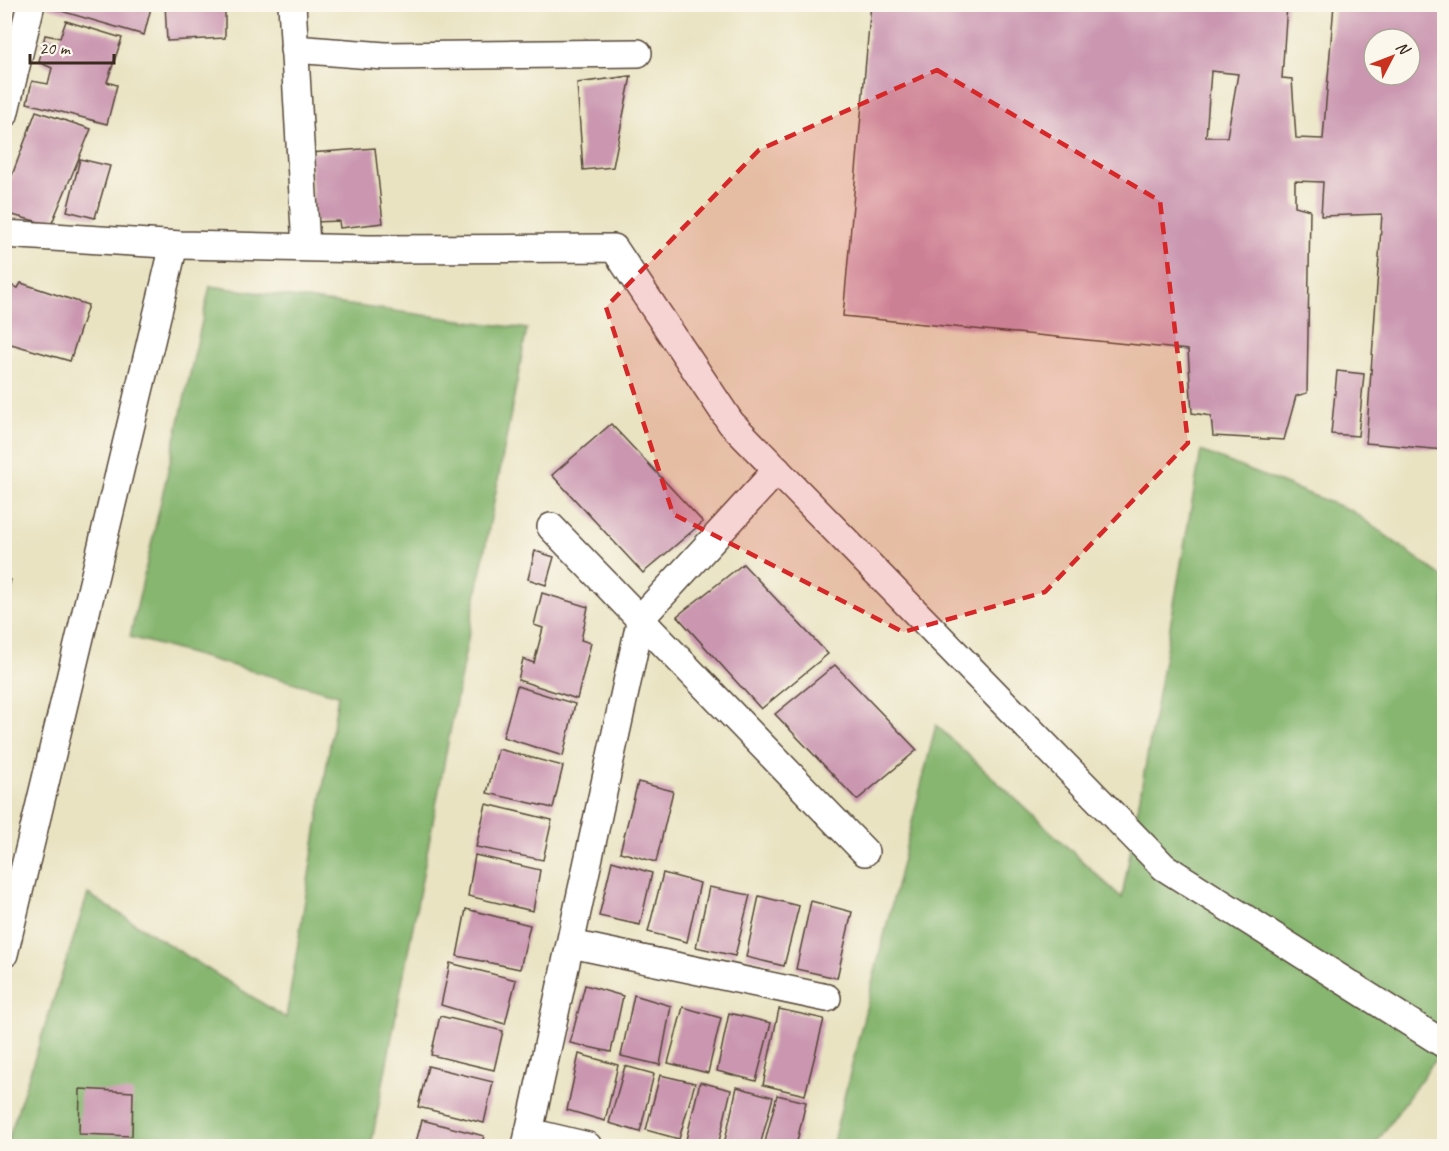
<svg xmlns="http://www.w3.org/2000/svg" width="1449" height="1151" font-family="Caveat,sans-serif">
  <style>
    .forest { fill: #86b670; stroke: #607047; stroke-width: 1.5 }
    .building { fill: #ca96b0; fill-rule: evenodd }
    .lines { fill: none; stroke-linecap: round; stroke-linejoin: round }
    .minor-casing { stroke: #554637; stroke-width: 30 }
    .minor { stroke: #fff; stroke-width: 27 }
    .marked { fill: #d62828; fill-opacity: 0.2; stroke: #d62828; stroke-width: 4.5; stroke-dasharray: 12 8; stroke-linejoin: round }
  </style>
  <rect width="100%" height="100%" fill="#fbf7ec"/>
  <filter id="ink" filterUnits="userSpaceOnUse"><feTurbulence type="fractalNoise" baseFrequency=".0167" numOctaves="2"/><feDisplacementMap in="SourceGraphic" scale="12" xChannelSelector="R" yChannelSelector="G"/><feConvolveMatrix kernelMatrix="1 2 1 2 8 2 1 2 1" color-interpolation-filters="sRGB"/></filter>
  <filter id="wash" filterUnits="userSpaceOnUse"><feTurbulence type="fractalNoise" baseFrequency=".008" numOctaves="4" result="noise"/><feDisplacementMap in="SourceGraphic" scale="24" xChannelSelector="R" yChannelSelector="G"/><feGaussianBlur stdDeviation="1.35" result="paint"/><feColorMatrix in="noise" values="0 0 0 0 0 0 0 0 0 0 0 0 0 0 0 0 0 1.4 0 .05"/><feComposite in="paint" operator="in"/></filter>
  <g filter="url(#wash)">
    <rect width="100%" height="100%" fill="#e9e3c2"/>
    <!-- forest -->
    <g class="forest">
      <path d="M 210,286 L 527,329 L 371,1146 L 6,1146 L 88,894 L 286,1018 L 338,695 L 130,637 Z"/>
      <path d="M 1201,451 L 1352,511 L 1444,578 L 1444,1047 L 1374,1146 L 832,1146 L 936,725 L 1122,898 Z"/>
    </g>
    <g id="blocks">
      <!-- building -->
      <g class="building">
        <path d="M 47,4 L 152,4 L 144,35 L 47,7 Z"/>
        <path d="M 165,4 L 225,4 L 225,38 L 167,41 Z"/>
        <path d="M 871,4 L 1287,4 L 1282,78 L 1292,79 L 1296,138 L 1323,139 L 1334,4 L 1444,4 L 1444,450 L 1366,443 L 1382,214 L 1321,216 L 1323,182 L 1295,181 L 1295,206 L 1310,210 L 1307,393 L 1296,396 L 1284,440 L 1213,436 L 1211,416 L 1192,413 L 1188,350 L 843,316 ZM 1374,39 L 1410,39 L 1410,75 L 1374,75 ZM 1211,71 L 1238,74 L 1227,137 L 1206,137 Z"/>
        <path d="M 66,21 L 122,38 L 107,82 L 117,85 L 107,124 L 27,103 L 32,81 L 48,84 L 52,68 L 39,62 L 45,35 L 60,38 Z"/>
        <path d="M 631,76 L 613,167 L 583,170 L 577,83 Z"/>
        <path d="M 36,111 L 91,129 L 51,225 L 4,213 L 4,197 Z"/>
        <path d="M 375,148 L 383,223 L 340,228 L 339,221 L 314,222 L 310,153 Z"/>
        <path d="M 80,159 L 110,166 L 95,218 L 67,211 Z"/>
        <path d="M 4,283 L 18,288 L 21,283 L 88,305 L 70,361 L 4,342 Z"/>
        <path d="M 1337,371 L 1364,374 L 1358,436 L 1331,434 Z"/>
        <path d="M 611,424 L 703,522 L 643,573 L 552,475 Z"/>
        <path d="M 535,551 L 554,557 L 546,585 L 528,579 Z"/>
        <path d="M 743,564 L 828,654 L 761,709 L 677,616 Z"/>
        <path d="M 4,578 L 11,580 L 5,602 L 4,602 Z"/>
        <path d="M 542,593 L 588,607 L 581,640 L 591,643 L 577,699 L 518,680 L 523,659 L 534,663 L 543,628 L 534,625 Z"/>
        <path d="M 835,665 L 917,750 L 857,800 L 775,714 Z"/>
        <path d="M 517,686 L 575,704 L 563,756 L 503,737 Z"/>
        <path d="M 498,749 L 563,766 L 553,808 L 487,793 Z"/>
        <path d="M 638,782 L 673,791 L 656,862 L 620,852 Z"/>
        <path d="M 486,804 L 552,820 L 543,860 L 476,847 Z"/>
        <path d="M 475,855 L 540,870 L 533,911 L 468,896 Z"/>
        <path d="M 612,861 L 652,873 L 640,925 L 599,916 Z"/>
        <path d="M 663,873 L 700,883 L 687,942 L 648,932 Z"/>
        <path d="M 709,887 L 750,895 L 735,956 L 696,947 Z"/>
        <path d="M 759,896 L 799,906 L 784,966 L 746,957 Z"/>
        <path d="M 811,901 L 852,912 L 837,978 L 796,969 Z"/>
        <path d="M 466,909 L 530,925 L 520,969 L 457,956 Z"/>
        <path d="M 450,963 L 516,980 L 505,1024 L 441,1005 Z"/>
        <path d="M 585,985 L 623,996 L 611,1052 L 570,1043 Z"/>
        <path d="M 634,995 L 671,1006 L 660,1065 L 621,1056 Z"/>
        <path d="M 683,1007 L 721,1018 L 708,1073 L 668,1063 Z"/>
        <path d="M 779,1009 L 824,1019 L 805,1095 L 763,1085 Z"/>
        <path d="M 729,1013 L 771,1023 L 756,1081 L 717,1071 Z"/>
        <path d="M 440,1016 L 503,1031 L 494,1070 L 431,1055 Z"/>
        <path d="M 579,1054 L 618,1065 L 605,1121 L 567,1110 Z"/>
        <path d="M 428,1066 L 493,1082 L 484,1123 L 418,1107 Z"/>
        <path d="M 625,1066 L 654,1074 L 640,1132 L 609,1123 Z"/>
        <path d="M 660,1075 L 695,1083 L 679,1139 L 646,1130 Z"/>
        <path d="M 700,1082 L 731,1090 L 718,1146 L 686,1140 Z"/>
        <path d="M 737,1087 L 773,1097 L 760,1146 L 724,1144 Z"/>
        <path d="M 80,1089 L 133,1092 L 132,1136 L 79,1134 Z"/>
        <path d="M 777,1095 L 806,1102 L 796,1146 L 764,1146 Z"/>
        <path d="M 422,1120 L 484,1136 L 481,1146 L 415,1146 Z"/>
      </g>
    </g>
  </g>
  <g filter="url(#ink)">
    <use href="#blocks" fill-opacity="0" stroke="#554637" stroke-width="1.5"/>
    <g class="lines">
      <!-- minor casing -->
      <g class="minor-casing">
        <g id="minor">
          <path d="M 292,4 L 306,247"/>
          <path d="M 294,49 L 385,56 L 638,53"/>
          <path d="M 4,115 L 31,4"/>
          <path d="M 4,234 L 181,245 L 369,249 L 614,248 L 731,423 L 1164,867 L 1444,1044"/>
          <path d="M 551,527 L 865,852"/>
          <path d="M 571,944 L 827,998"/>
          <path d="M 4,954 L 174,245"/>
          <path d="M 529,1132 L 588,1146"/>
          <path d="M 526,1146 L 641,618 L 777,470"/>
        </g>
      </g>
      <!-- minor -->
      <use href="#minor" class="minor"/>
    </g>
  </g>
  <!-- marked area -->
  <path class="marked" d="M 937,70 L 1160,201 L 1188,443 L 1045,592 L 903,632 L 673,514 L 606,307 L 759,150 Z"/>
  <!-- margin -->
  <rect width="1449" height="1151" fill="none" stroke="#fbf7ec" stroke-width="24"/>
  <!-- north arrow -->
  <g transform="translate(1392 57) rotate(48)"><circle r="28" fill="#fbf7ec" stroke="#aea59a" stroke-width="1.5"/>
  <path d="M0-4.5L10 22L0 15L-10 22Z" fill="#c8321e"/>
  <text y="-9" font-size="16" font-weight="bold" text-anchor="middle" fill="#3b2a1e">N</text>
  </g>
  <!-- scale -->
  <path d="M30 54v9h84v-9" fill="none" stroke="#3b2a1e" stroke-width="3"/>
  <text x="39" y="54" font-size="18" fill="#3b2a1e" stroke="#fbf7ec" stroke-width="4.5" paint-order="stroke">20 m</text>
</svg>
